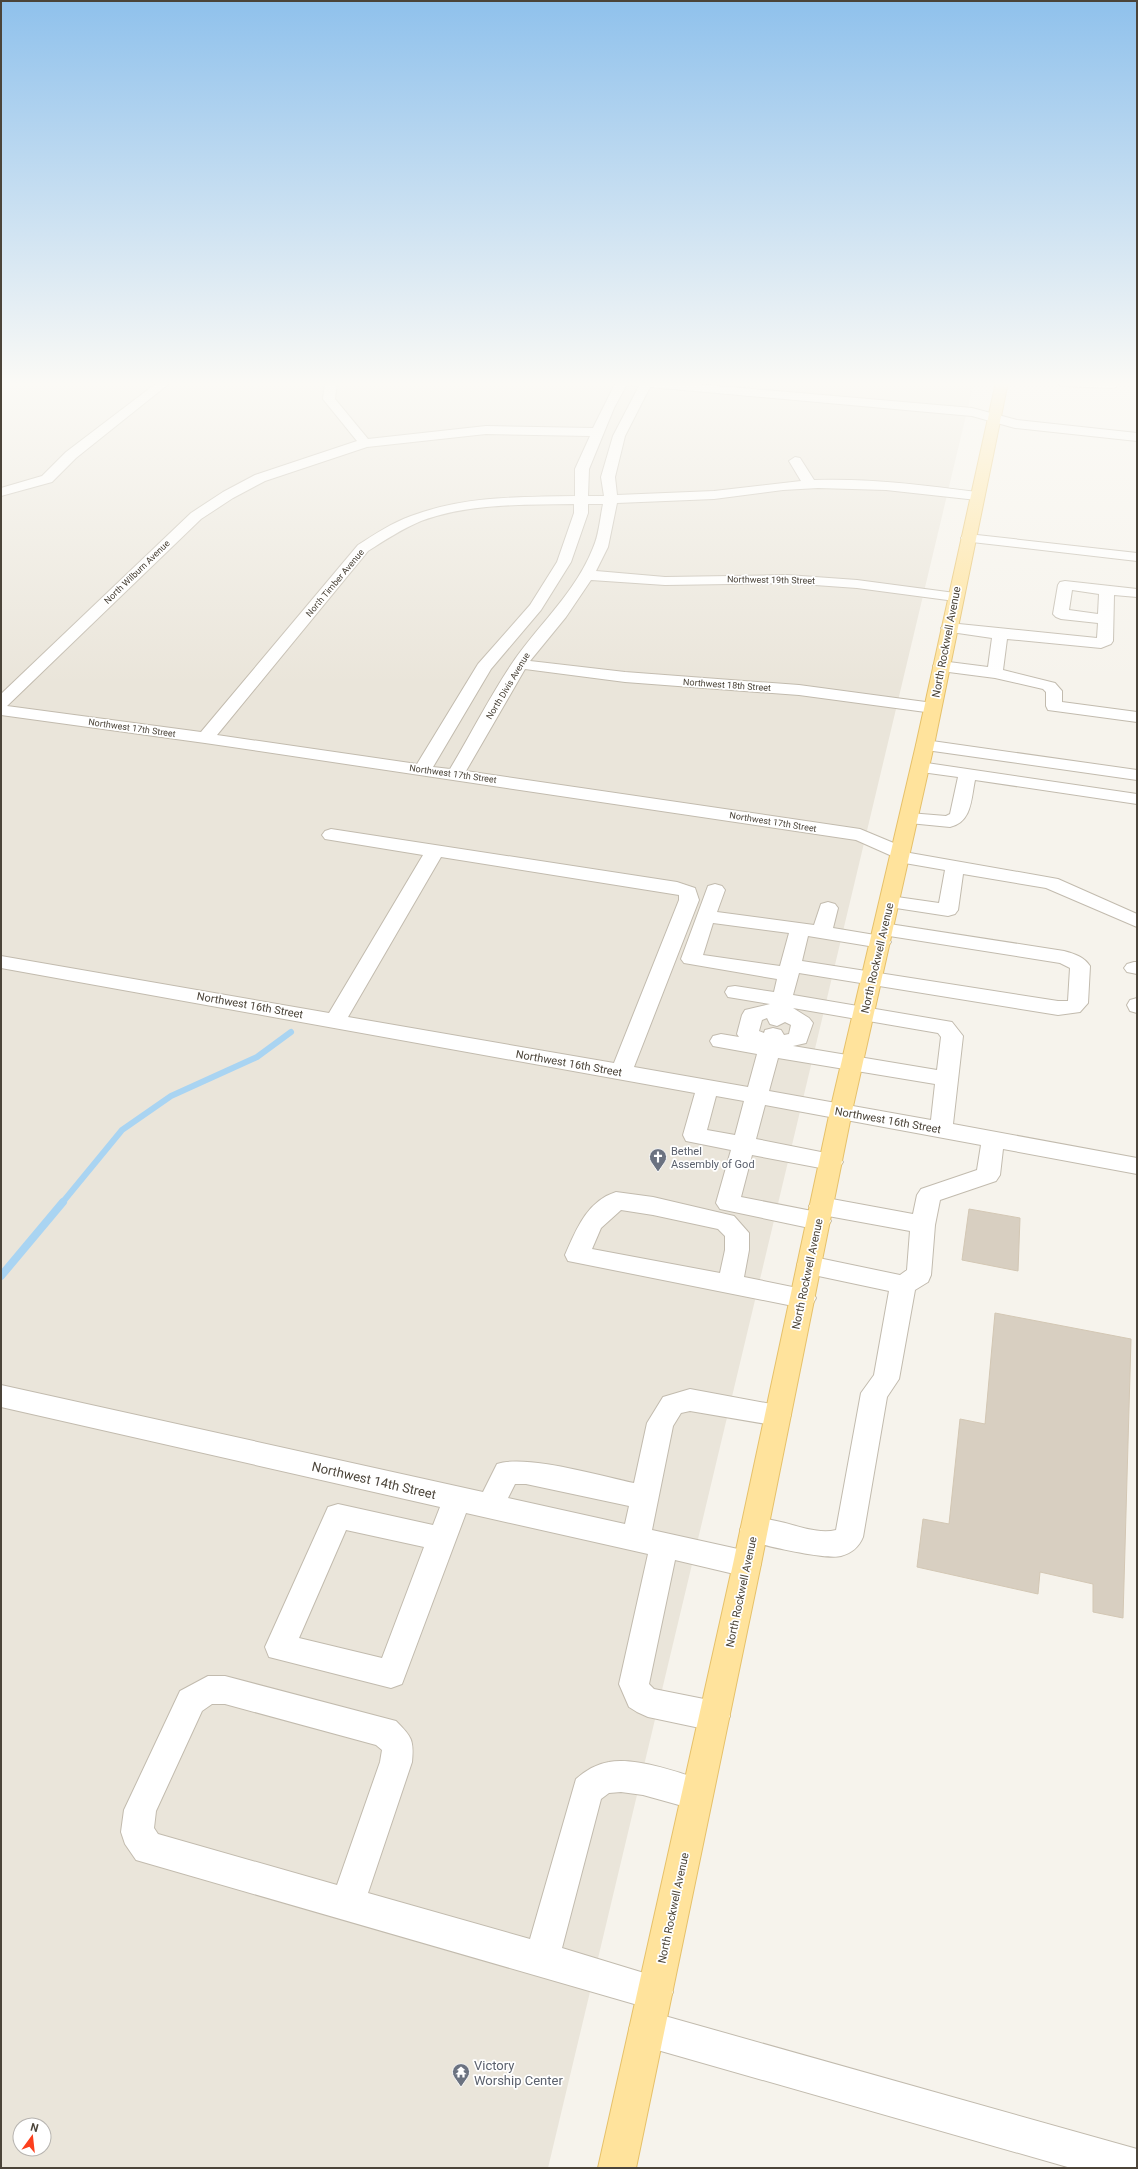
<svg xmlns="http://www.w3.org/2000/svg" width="1138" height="2169" font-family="Roboto,sans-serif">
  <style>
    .residential { fill: #eae5da; fill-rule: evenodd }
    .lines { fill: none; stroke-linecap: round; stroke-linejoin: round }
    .stream-far1 { stroke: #a9d4f2; stroke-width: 6 }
    .stream { stroke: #a9d4f2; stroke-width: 8 }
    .building { fill: #d8cfc1; stroke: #d3c7b4 }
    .minor-casing { stroke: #c2bbae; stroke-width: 2 }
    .major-casing { stroke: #e6c16a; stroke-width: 2 }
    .minor { fill: #fff; fill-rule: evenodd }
    .major { fill: #ffe39c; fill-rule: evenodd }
    .labels { text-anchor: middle; stroke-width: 3.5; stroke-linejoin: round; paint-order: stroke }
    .far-street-label { font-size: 9px; fill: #4b4439; stroke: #fff }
    .street-label { font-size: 11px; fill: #4b4439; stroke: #fff }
    .worship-label { font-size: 11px; fill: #5b616d; stroke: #fff; text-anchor: start }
    .near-street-label { font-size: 13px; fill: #4b4439; stroke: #fff }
    .near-worship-label { font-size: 13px; fill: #5b616d; stroke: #fff; text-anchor: start }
  </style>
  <rect width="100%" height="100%" fill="#f6f3ec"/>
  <!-- residential -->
  <path class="residential" d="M 1,382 L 974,382 L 548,2168 L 1,2168 ZM 20,2125 L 44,2125 L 44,2149 L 20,2149 Z"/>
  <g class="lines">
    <!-- stream-far1 -->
    <path class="stream-far1" d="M 62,1203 L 122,1130 L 171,1096 L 257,1057 L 291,1032"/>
    <!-- stream -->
    <path class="stream" d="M 1,1276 L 63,1202"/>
  </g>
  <!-- building -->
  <g class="building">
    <path d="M 969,1209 L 1020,1218 L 1018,1271 L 962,1260 Z"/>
    <path d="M 995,1313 L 1131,1339 L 1123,1618 L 1093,1612 L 1093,1584 L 1040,1572 L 1038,1594 L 917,1567 L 923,1519 L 949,1524 L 960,1419 L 985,1424 Z"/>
  </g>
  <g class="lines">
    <!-- minor casing -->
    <g class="minor-casing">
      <g id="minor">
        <path d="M 158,382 L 171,382 L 76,458 L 52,482 L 1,496 L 1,488 L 42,476 L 66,452 Z"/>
        <path d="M 325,382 L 337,382 L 335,399 L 368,439 L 486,426 L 593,428 L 616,382 L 628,382 L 614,408 L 589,469 L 588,496 L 604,496 L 601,477 L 613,436 L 639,386 L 630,385 L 628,382 L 671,382 L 972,408 L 1017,420 L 1137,433 L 1137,441 L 1015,428 L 972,416 L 650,387 L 625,436 L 615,477 L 617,495 L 714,491 L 801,481 L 789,461 L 795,457 L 800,458 L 814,480 C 869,478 923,485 977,492 L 984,496 L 977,500 L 886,490 L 818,488 L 783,490 L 714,499 L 617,503 L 608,547 L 596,571 L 665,577 L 787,575 L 857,580 L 955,593 L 960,594 L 962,597 L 960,600 L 955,601 L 857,588 L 787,583 L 665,585 L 591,580 L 566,617 L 530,661 L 625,672 L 799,685 L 933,703 L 939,704 L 941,708 L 939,712 L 933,713 L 799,695 L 625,682 L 525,669 L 466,771 L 860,829 L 908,849 L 910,853 L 1058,879 L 1137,914 L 1137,927 L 1046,888 L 963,874 L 958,910 L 955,914 L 948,916 L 883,906 L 880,902 L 883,898 L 890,896 L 939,903 L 945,870 L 893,861 L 892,856 L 856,840 L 205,743 L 1,715 L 1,694 L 191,513 L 223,492 L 255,475 L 357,441 L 323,399 ZM 486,434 L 590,436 L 575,469 L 575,496 C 519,497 464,496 411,516 C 392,523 375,534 358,545 L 201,732 L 7,706 L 201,519 L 233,498 L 265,481 L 367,447 ZM 574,504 L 574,513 L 557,562 L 530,605 L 478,664 L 417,764 L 217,735 L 368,551 C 385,540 402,529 421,521 C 470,503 523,505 574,504 ZM 588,504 L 603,504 C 600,518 599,535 593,548 C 575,593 540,623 513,662 C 490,696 471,734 450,769 L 433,767 L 491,669 L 541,610 L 571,562 L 588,513 Z"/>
        <path d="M 1055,382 L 1119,382 L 1116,387 L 1112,388 L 1061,386 Z"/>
        <path d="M 968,534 L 1137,553 L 1137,561 L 963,541 L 961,538 L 963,535 Z"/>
        <path d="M 1065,581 L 1137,589 L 1137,597 L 1114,595 L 1113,641 L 1111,644 L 1101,648 L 1007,639 L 1003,670 L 1055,683 L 1062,691 L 1062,702 L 1137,712 L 1137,722 L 1048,710 L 1046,706 L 1046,692 L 1043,689 L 995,678 L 941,671 L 935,669 L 933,666 L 935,663 L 941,661 L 988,667 L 992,638 L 944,631 L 941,628 L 944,625 L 949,623 L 1097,638 L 1098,623 L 1061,619 L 1056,617 L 1053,614 L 1058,585 L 1060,582 ZM 1072,590 L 1099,594 L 1098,614 L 1069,610 Z"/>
        <path d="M 925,740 L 1137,770 L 1137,780 L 919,749 L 916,745 L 919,741 Z"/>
        <path d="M 920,762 L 1137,794 L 1137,804 L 975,780 C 971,799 972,822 950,827 L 909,823 L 903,822 L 900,818 L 903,814 L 909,813 L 946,816 L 950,814 L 958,777 L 914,771 L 911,767 L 914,763 Z"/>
        <path d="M 331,829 L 677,882 L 695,888 L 699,900 L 634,1067 L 748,1087 L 757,1054 L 713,1046 L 710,1041 L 713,1036 L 721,1034 L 739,1037 L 737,1034 L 742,1015 L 745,1010 L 770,1004 L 728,997 L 725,992 L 728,987 L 735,986 L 774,992 L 777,979 L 684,963 L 681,959 L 708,886 L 715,884 L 722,886 L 725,890 L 717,912 L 814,925 L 821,904 L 828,902 L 835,904 L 838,908 L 833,928 L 881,936 L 888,938 L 891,942 L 888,946 L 881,948 L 808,936 L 802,961 L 1058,1001 L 1068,1001 L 1070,968 L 1060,963 L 883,935 L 876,933 L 873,929 L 876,925 L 883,923 L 1064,951 C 1075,954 1084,957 1090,966 L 1088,1003 L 1080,1012 L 1058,1015 L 799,973 L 793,995 L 952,1022 L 963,1036 L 953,1124 L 1137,1158 L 1137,1174 L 1003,1149 L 1000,1175 L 996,1181 L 940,1200 L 935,1225 L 931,1275 L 928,1282 L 915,1290 L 899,1379 L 887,1397 L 863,1537 C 859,1547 852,1553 841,1556 C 825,1560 761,1545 744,1539 L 740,1530 L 744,1521 C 772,1511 808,1537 836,1530 L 861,1393 L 874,1375 L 889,1291 L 809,1274 L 800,1272 L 797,1265 L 800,1258 L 809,1256 L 900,1275 L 907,1270 L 910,1231 L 828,1216 L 831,1221 L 827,1227 L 819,1230 L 720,1209 L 716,1203 L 731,1150 L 686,1141 L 683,1135 L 695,1093 L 1,968 L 1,956 L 329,1013 L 423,855 L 325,839 L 322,835 L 325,831 ZM 441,857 L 679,895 L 679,900 L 614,1063 L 348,1017 ZM 713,923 L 789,933 L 780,966 L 703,955 ZM 793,1008 L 938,1033 L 941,1037 L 937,1070 L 793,1046 L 806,1043 L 813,1023 L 809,1018 ZM 767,1018 L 770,1024 L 777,1026 L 785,1022 L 791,1025 L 789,1034 L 784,1035 L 781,1030 L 773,1028 L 765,1030 L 764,1033 L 759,1031 L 762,1020 ZM 778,1058 L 935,1084 L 931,1120 L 769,1091 ZM 716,1096 L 744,1101 L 735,1135 L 707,1130 ZM 765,1105 L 981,1145 L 977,1170 L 921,1189 L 917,1195 L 913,1214 L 821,1197 L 813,1200 L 809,1206 L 812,1211 L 741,1197 L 752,1155 L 831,1170 L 839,1168 L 843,1162 L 839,1156 L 831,1154 L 756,1139 Z"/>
        <path d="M 1134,962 L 1137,962 L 1137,974 L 1127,972 L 1124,968 L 1127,964 Z"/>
        <path d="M 1137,998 L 1137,1013 L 1130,1011 L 1127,1005 L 1130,1000 Z"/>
        <path d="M 616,1192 L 653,1197 L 734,1216 L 749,1233 L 749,1250 L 744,1277 L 812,1291 L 816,1298 L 812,1305 L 803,1308 L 568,1261 L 565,1255 C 576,1230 587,1201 616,1192 ZM 621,1210 L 653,1215 L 718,1229 L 725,1236 L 725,1250 L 720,1273 L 592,1249 L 601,1228 Z"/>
        <path d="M 1,1385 L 483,1492 L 497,1464 C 526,1454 601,1476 634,1483 L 647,1423 L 663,1397 L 690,1389 L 787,1407 L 791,1415 L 787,1423 L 778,1426 L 690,1411 L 681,1413 L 673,1426 L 652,1530 L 747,1551 L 757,1555 L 761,1564 L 757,1573 L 747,1577 L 675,1560 L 649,1684 L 654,1689 L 714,1701 L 725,1706 L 730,1716 L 725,1726 L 714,1731 L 648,1717 L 637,1712 L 629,1707 L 619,1684 L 648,1554 L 466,1513 L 402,1684 L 391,1688 L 269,1657 L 265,1647 L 328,1507 L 338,1504 L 433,1525 L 440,1507 L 1,1407 ZM 515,1484 L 526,1484 L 629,1506 L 625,1524 L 508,1498 ZM 346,1530 L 424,1547 L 382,1658 L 299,1638 Z"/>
        <path d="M 208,1676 L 225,1676 L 396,1721 C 412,1737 414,1740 412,1762 L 368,1893 L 530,1939 L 576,1779 C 585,1771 596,1764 609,1762 C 635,1757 684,1773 708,1783 L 713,1794 L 708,1805 L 697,1810 L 643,1795 L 621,1792 L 609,1793 L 601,1799 L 562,1948 L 667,1980 L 673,1992 L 667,2004 L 655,2010 L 136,1860 L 125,1844 L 121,1832 L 124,1810 L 180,1691 ZM 212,1704 L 225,1704 L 376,1745 L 382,1750 L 380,1762 L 337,1885 L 158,1834 L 154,1828 L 156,1811 L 202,1711 Z"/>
        <path d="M 647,2011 L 1137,2149 L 1137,2168 L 1071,2168 L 647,2047 L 634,2042 L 629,2029 L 634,2016 Z"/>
      </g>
    </g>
    <!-- major casing -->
    <g class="major-casing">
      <path id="major" d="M 996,382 L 1008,382 L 934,745 L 852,1111 L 761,1564 L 636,2168 L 598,2168 L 733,1564 L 830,1111 L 916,745 Z"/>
    </g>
    <!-- minor -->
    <use href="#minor" class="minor"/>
    <!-- major -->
    <use href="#major" class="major"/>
  </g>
  <!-- sky -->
  <linearGradient id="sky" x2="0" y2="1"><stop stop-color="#8fc1ec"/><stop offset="0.56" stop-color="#fbfaf6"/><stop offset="1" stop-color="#fbfaf6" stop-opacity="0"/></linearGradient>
  <rect width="1138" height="685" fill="url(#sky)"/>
  <!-- icons -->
  <defs>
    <g id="church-pin" transform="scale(0.9)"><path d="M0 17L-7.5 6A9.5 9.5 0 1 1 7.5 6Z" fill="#6b7280" stroke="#fff"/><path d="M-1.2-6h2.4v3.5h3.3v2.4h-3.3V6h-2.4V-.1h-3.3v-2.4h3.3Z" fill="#fff"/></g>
    <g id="temple-pin" transform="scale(0.9)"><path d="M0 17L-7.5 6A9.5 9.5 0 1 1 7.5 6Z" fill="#6b7280" stroke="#fff"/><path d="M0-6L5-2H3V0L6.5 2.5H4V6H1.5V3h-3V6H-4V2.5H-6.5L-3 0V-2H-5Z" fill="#fff"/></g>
  </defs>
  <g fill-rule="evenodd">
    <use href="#church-pin" x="658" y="1157"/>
    <use href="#temple-pin" x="461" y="2072"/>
  </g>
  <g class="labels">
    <!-- far-street labels -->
    <g class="far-street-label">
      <text transform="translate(137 572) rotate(-44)" y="3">North Wilburn Avenue</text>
      <text transform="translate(771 580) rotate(1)" y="3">Northwest 19th Street</text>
      <text transform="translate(335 583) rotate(-50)" y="3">North Timber Avenue</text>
      <text transform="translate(727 685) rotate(4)" y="3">Northwest 18th Street</text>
      <text transform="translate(508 686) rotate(-59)" y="3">North Divis Avenue</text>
      <text transform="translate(132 728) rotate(8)" y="3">Northwest 17th Street</text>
      <text transform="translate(453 774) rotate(8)" y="3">Northwest 17th Street</text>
      <text transform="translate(773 822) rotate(9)" y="3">Northwest 17th Street</text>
    </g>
    <!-- street labels -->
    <g class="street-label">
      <text transform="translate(946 642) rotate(-79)" y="4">North Rockwell Avenue</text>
      <text transform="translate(877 958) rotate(-77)" y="4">North Rockwell Avenue</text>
      <text transform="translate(250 1005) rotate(10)" y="4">Northwest 16th Street</text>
      <text transform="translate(569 1063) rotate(10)" y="4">Northwest 16th Street</text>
      <text transform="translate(888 1120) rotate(10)" y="4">Northwest 16th Street</text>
      <text transform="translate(807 1274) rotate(-78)" y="4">North Rockwell Avenue</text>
      <text transform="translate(741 1592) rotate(-78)" y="4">North Rockwell Avenue</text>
      <text transform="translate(673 1908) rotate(-78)" y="4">North Rockwell Avenue</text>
    </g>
    <!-- worship labels -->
    <g class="worship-label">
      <text x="671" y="1155">Bethel<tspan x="671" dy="13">Assembly of God</tspan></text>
    </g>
    <!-- near-street labels -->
    <g class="near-street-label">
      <text transform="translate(374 1480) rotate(13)" y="5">Northwest 14th Street</text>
    </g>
    <!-- near-worship labels -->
    <g class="near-worship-label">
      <text x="474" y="2070">Victory<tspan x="474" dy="15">Worship Center</tspan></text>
    </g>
  </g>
  <!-- border -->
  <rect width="1138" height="2169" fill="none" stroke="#4b4439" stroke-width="4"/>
  <!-- north arrow -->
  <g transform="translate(32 2137) rotate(15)"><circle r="19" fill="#ffffff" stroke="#b7b4b0"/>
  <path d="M0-3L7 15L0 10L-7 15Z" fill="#fc3f1d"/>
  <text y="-6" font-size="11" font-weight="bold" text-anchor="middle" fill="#4b4439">N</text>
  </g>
</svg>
